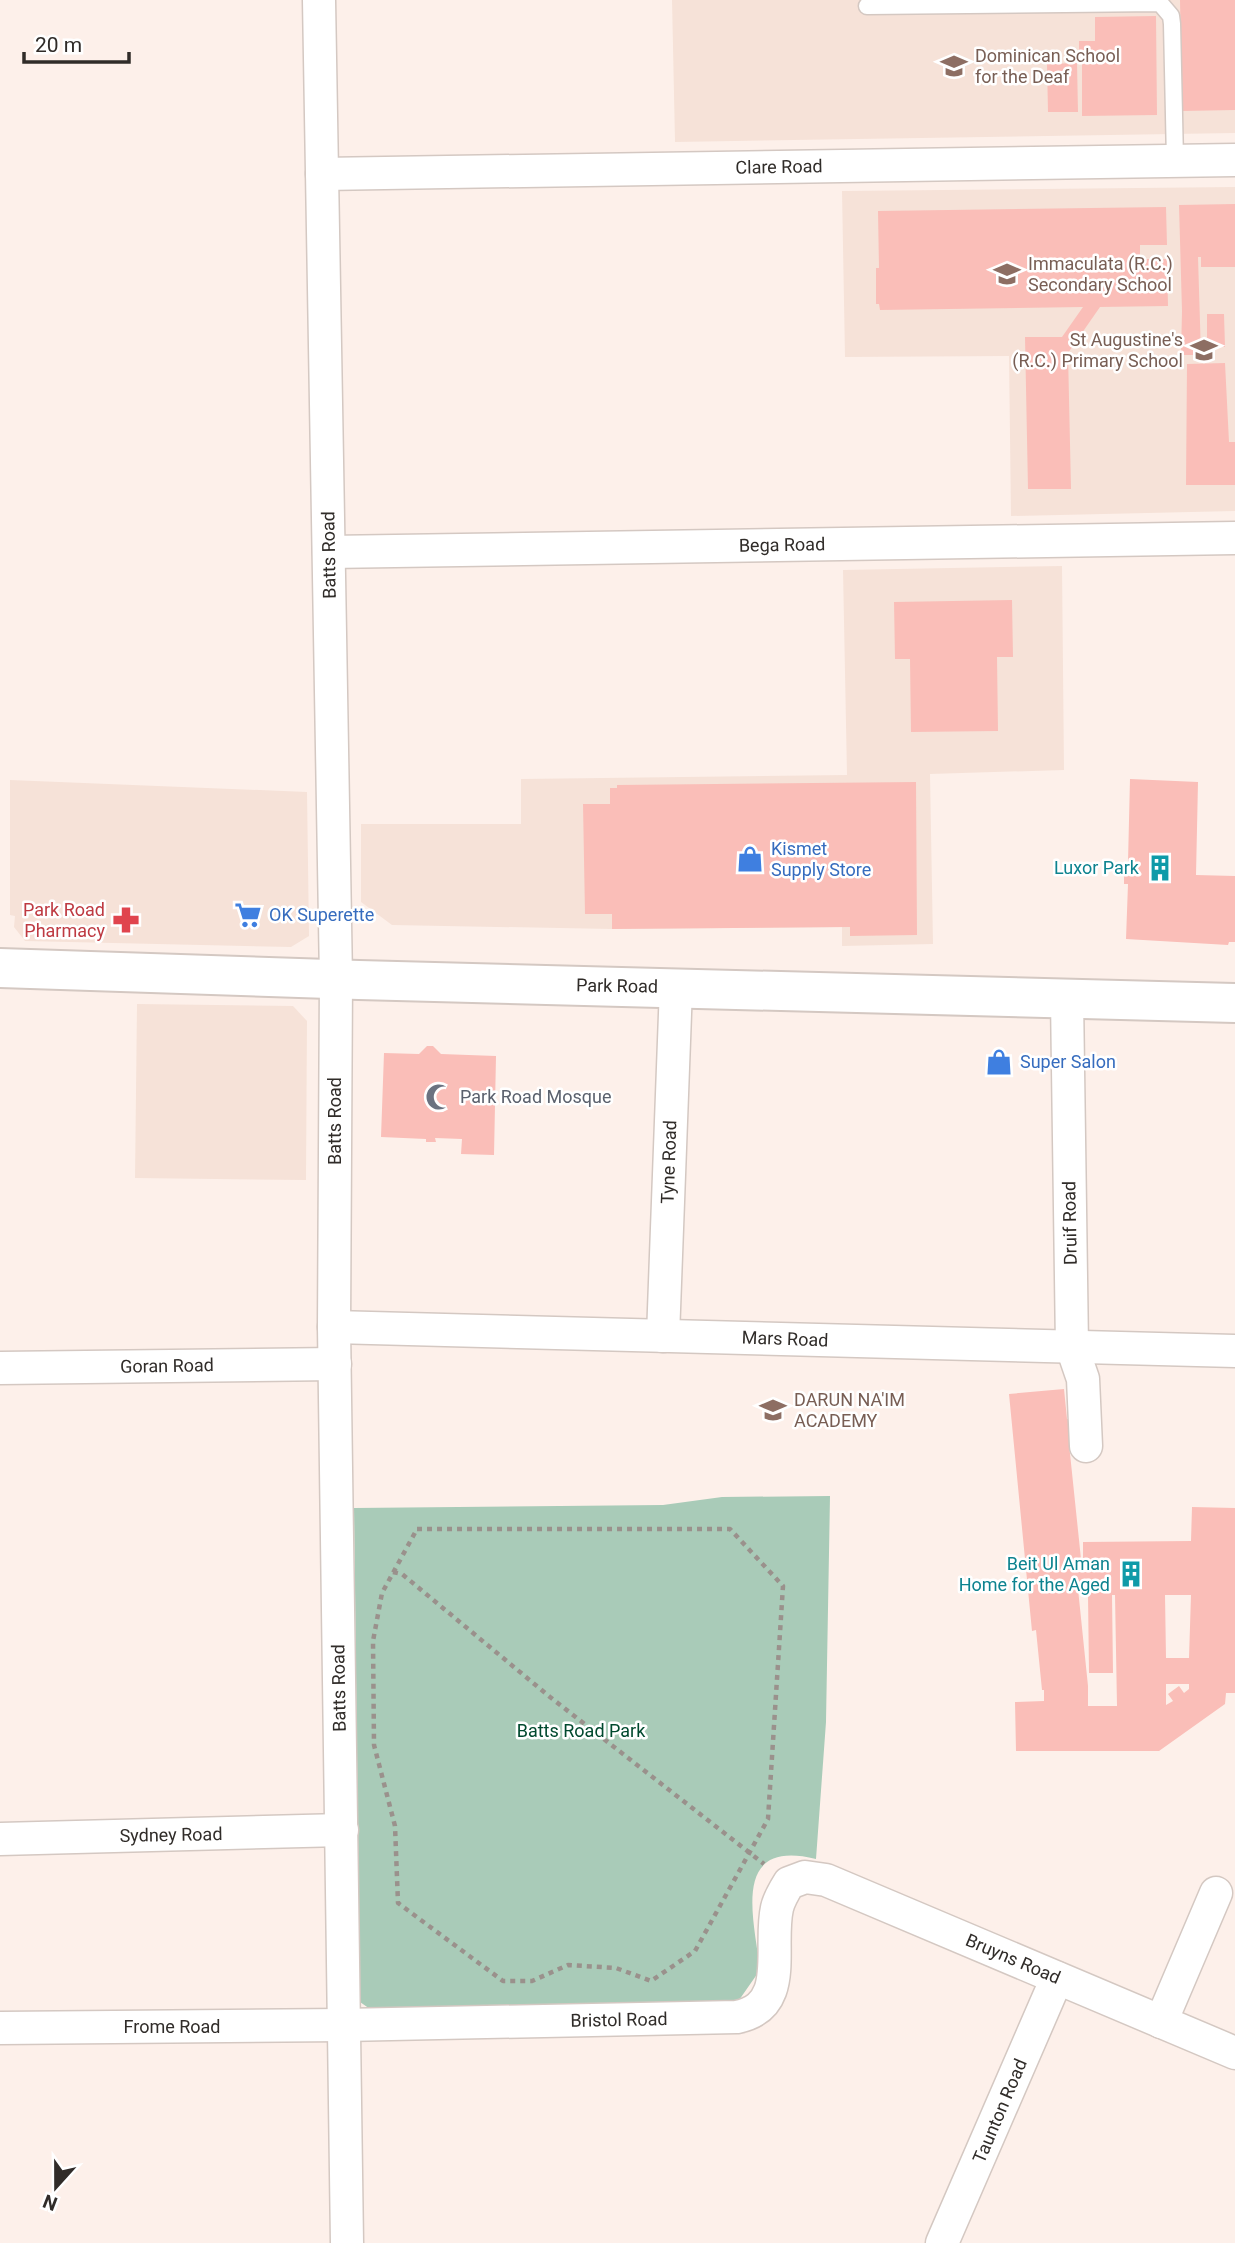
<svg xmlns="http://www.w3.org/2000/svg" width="1235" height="2243" font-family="Roboto,sans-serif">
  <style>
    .built { fill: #f6e2d8 }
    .green { fill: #a9cbb8 }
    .building { fill: #fabeb8; fill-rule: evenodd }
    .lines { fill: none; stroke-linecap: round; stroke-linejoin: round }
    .service-casing { stroke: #d4c8c2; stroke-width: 19 }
    .minor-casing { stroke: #d4c8c2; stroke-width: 35 }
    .tertiary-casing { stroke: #d4c8c2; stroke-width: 42 }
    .path { stroke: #9a918c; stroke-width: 4.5; stroke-dasharray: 5 5; stroke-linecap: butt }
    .service { stroke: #fff; stroke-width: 16 }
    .minor { stroke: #fff; stroke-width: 32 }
    .tertiary { stroke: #fff; stroke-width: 38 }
    .labels { text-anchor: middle; stroke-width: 5; stroke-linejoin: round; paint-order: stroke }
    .education-label { font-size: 18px; fill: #785e54; stroke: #fff; text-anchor: start }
    .street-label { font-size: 18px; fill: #302c29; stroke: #fff }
    .shop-label { font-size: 18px; fill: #366cbe; stroke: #fff; text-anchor: start }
    .culture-label { font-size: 18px; fill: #0d838f; stroke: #fff; text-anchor: end }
    .health-label { font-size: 18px; fill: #be3a42; stroke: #fff; text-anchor: end }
    .worship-label { font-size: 18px; fill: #5b616d; stroke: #fff; text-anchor: start }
    .park-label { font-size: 18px; fill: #00492e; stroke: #fff }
  </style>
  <rect width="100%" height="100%" fill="#fdf0ea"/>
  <!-- built -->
  <g class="built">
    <path d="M 672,0 L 1235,0 L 1235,133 L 675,142 Z"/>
    <path d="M 1235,187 L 1235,511 L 1011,516 L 1009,356 L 845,357 L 842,191 Z"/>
    <path d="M 1062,566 L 1064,770 L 930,774 L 933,944 L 842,946 L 842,927 L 612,929 L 392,925 L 361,902 L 361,824 L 521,824 L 521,779 L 847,775 L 843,570 Z"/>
    <path d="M 10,780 L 307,792 L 309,936 L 291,947 L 25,941 L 14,927 L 15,916 L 10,915 Z"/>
    <path d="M 137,1004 L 293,1006 L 307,1021 L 306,1180 L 135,1178 Z"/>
  </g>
  <!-- green -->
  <path class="green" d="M 830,1496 L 826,1722 L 816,1859 C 730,1838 754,1918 760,1970 L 737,2003 L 370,2009 L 360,2002 L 354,1508 L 663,1505 L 722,1497 Z"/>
  <!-- building -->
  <g class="building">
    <path d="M 1180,0 L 1235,0 L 1235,110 L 1182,111 Z"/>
    <path d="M 1156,16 L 1157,115 L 1082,116 L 1082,64 L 1079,64 L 1079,41 L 1095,41 L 1095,17 Z"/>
    <path d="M 1077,63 L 1078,112 L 1048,112 L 1047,64 Z"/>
    <path d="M 1235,204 L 1235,267 L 1201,267 L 1201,257 L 1198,257 L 1201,355 L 1181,355 L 1182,311 L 1179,205 Z"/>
    <path d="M 1166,207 L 1167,245 L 1140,245 L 1140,259 L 1167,259 L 1168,306 L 1100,307 L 1068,353 L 1071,489 L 1028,489 L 1025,337 L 1062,337 L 1083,307 L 880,310 L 879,304 L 876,304 L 876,268 L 879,268 L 878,211 Z"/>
    <path d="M 1207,314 L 1224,314 L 1225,347 L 1207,347 Z"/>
    <path d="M 1225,363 L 1229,442 L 1235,442 L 1235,485 L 1186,485 L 1187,364 Z"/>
    <path d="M 1012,600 L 1013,657 L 997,657 L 998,731 L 911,732 L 910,659 L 895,659 L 894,602 Z"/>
    <path d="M 1130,779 L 1198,782 L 1196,875 L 1235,876 L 1235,942 L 1229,942 L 1228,945 L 1126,939 L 1128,884 L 1124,884 L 1124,862 L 1128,862 Z"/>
    <path d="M 916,782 L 917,935 L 850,936 L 850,927 L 612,929 L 612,914 L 585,914 L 583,804 L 610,804 L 610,788 L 617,788 L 617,785 Z"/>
    <path d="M 427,1046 L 433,1046 L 441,1054 L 496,1056 L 494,1155 L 461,1154 L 462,1139 L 435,1138 L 436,1142 L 426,1142 L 426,1139 L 381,1137 L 384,1053 L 419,1054 Z"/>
    <path d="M 1064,1389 L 1067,1419 L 1072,1419 L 1074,1443 L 1069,1444 L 1081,1559 L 1083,1559 L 1083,1542 L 1191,1541 L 1192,1507 L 1235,1508 L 1235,1693 L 1226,1693 L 1225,1704 L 1159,1751 L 1016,1751 L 1015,1702 L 1044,1701 L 1044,1690 L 1042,1690 L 1036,1630 L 1032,1631 L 1009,1394 ZM 1078,1589 L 1083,1589 L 1083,1595 L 1088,1595 L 1089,1673 L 1113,1673 L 1112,1595 L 1115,1595 L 1117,1706 L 1088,1706 L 1088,1686 ZM 1165,1595 L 1191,1595 L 1189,1658 L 1166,1658 ZM 1166,1684 L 1189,1684 L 1189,1689 L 1184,1693 L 1179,1686 L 1168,1694 L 1173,1701 L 1166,1705 Z"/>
  </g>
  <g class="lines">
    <!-- service casing -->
    <g class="service-casing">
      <path id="service" d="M 867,6 L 1160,3 L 1171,16 L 1172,24 L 1175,161"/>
    </g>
    <!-- minor casing -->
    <g class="minor-casing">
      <g id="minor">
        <path d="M 319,0 L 336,979 L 334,1327 L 347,2243"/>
        <path d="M 322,174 L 1235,160"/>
        <path d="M 329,552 L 1235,538"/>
        <path d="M 1067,998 L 1072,1347 L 1083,1379 L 1086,1446"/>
        <path d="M 334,1327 L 1235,1351"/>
        <path d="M 663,1336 L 676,987"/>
        <path d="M 0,1368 L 335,1364"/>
        <path d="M 0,1839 L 342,1830"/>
        <path d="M 1161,2022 L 1216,1893"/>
        <path d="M 0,2028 L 344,2025 L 737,2017 C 791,2006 768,1948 777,1908 C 779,1899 784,1891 789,1883 L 805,1877 L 826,1880 L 1235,2053"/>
        <path d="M 942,2243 L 1057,1978"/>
      </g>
    </g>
    <!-- tertiary casing -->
    <g class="tertiary-casing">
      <path id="tertiary" d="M 0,968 L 359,980 L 1235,1003"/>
    </g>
    <!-- path -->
    <g class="path">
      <path d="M 417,1529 L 730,1529 L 783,1586 L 768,1819 L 695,1951 L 651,1981 L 616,1968 L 568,1965 L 532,1981 L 503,1981 L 398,1903 L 395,1826 L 374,1745 L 373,1641 L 382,1593 Z"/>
      <path d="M 393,1572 L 402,1574 L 550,1697 L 764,1864"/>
    </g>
    <!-- service -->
    <use href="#service" class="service"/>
    <!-- minor -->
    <use href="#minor" class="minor"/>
    <!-- tertiary -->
    <use href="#tertiary" class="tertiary"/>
  </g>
  <!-- icons -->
  <defs>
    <g id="school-bare" transform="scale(2.1)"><path d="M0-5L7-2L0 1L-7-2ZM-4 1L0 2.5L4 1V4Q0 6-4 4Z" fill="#8d6e63" stroke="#fff" stroke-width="2.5" paint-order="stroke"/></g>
    <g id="shop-bare" transform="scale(2.1)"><path d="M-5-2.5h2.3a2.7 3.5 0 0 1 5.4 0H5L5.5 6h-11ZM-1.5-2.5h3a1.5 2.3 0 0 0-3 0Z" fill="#3f7fe0" stroke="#fff" stroke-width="2.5" paint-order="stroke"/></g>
    <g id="building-bare" transform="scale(2.1)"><path d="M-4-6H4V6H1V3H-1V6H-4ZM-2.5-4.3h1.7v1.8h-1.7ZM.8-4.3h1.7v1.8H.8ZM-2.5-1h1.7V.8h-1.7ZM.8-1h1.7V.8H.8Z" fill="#0f9aa8" stroke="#fff" stroke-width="2.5" paint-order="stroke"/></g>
    <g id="supermarket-bare" transform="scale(2.1)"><path d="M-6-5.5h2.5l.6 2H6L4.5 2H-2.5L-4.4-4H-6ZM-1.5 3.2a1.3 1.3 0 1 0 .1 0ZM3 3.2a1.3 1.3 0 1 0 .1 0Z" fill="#3f7fe0" stroke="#fff" stroke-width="2.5" paint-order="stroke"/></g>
    <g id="pharmacy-bare" transform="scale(2.1)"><path d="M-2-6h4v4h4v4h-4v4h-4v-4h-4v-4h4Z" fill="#e0444e" stroke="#fff" stroke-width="2.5" paint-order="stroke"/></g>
    <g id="mosque-bare" transform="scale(2.1)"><path d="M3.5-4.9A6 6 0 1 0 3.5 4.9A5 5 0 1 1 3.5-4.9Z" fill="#6b7280" stroke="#fff" stroke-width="2.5" paint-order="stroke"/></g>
  </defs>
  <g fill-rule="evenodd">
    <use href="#school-bare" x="954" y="66"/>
    <use href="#school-bare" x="1007" y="274"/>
    <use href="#school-bare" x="1204" y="350"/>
    <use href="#shop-bare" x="750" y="859"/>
    <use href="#building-bare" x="1160" y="868"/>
    <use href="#supermarket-bare" x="248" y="915"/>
    <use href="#pharmacy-bare" x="126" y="920"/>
    <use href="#shop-bare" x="999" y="1062"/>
    <use href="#mosque-bare" x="439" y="1097"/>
    <use href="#school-bare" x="773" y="1410"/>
    <use href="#building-bare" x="1131" y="1574"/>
  </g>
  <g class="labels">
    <!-- education labels -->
    <g class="education-label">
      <text x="975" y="62">Dominican School<tspan x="975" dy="21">for the Deaf</tspan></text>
      <text x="1028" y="270">Immaculata (R.C.)<tspan x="1028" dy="21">Secondary School</tspan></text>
      <text x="1183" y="346" text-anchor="end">St Augustine's<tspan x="1183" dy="21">(R.C.) Primary School</tspan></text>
      <text x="794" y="1406">DARUN NA'IM<tspan x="794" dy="21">ACADEMY</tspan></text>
    </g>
    <!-- street labels -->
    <g class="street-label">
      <text transform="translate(779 167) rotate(-1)" y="6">Clare Road</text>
      <text transform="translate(782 545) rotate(-1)" y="6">Bega Road</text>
      <text transform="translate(329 555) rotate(-91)" y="6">Batts Road</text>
      <text transform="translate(617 986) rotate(1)" y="6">Park Road</text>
      <text transform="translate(335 1121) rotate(-90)" y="6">Batts Road</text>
      <text transform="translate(669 1162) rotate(-88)" y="6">Tyne Road</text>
      <text transform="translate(1070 1223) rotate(-91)" y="6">Druif Road</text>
      <text transform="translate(785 1339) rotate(2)" y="6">Mars Road</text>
      <text transform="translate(167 1366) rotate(-1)" y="6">Goran Road</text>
      <text transform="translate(339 1688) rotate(-91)" y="6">Batts Road</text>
      <text transform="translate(171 1835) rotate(-1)" y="6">Sydney Road</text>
      <text transform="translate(1013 1959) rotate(23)" y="6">Bruyns Road</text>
      <text transform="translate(619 2020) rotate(-1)" y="6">Bristol Road</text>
      <text x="172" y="2033">Frome Road</text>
      <text transform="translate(1000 2111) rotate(-67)" y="6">Taunton Road</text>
    </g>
    <!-- shop labels -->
    <g class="shop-label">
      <text x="771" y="855">Kismet<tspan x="771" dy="21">Supply Store</tspan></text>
      <text x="269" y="921">OK Superette</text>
      <text x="1020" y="1068">Super Salon</text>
    </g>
    <!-- culture labels -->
    <g class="culture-label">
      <text x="1139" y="874">Luxor Park</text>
      <text x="1110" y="1570">Beit Ul Aman<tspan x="1110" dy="21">Home for the Aged</tspan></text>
    </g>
    <!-- health labels -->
    <g class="health-label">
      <text x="105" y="916">Park Road<tspan x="105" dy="21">Pharmacy</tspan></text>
    </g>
    <!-- worship labels -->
    <g class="worship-label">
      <text x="460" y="1103">Park Road Mosque</text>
    </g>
    <!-- park labels -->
    <g class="park-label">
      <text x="581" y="1737">Batts Road Park</text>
    </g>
  </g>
  <!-- north arrow -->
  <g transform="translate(56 2187) rotate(201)" stroke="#ffffff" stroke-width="5" paint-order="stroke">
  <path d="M0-5L12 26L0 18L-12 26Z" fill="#302c29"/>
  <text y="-10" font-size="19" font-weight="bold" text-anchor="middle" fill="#302c29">N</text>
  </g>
  <!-- scale -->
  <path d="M24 52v10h105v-10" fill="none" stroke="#302c29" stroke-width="3.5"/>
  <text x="35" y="52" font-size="21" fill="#302c29" stroke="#ffffff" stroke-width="5" paint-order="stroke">20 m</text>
</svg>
